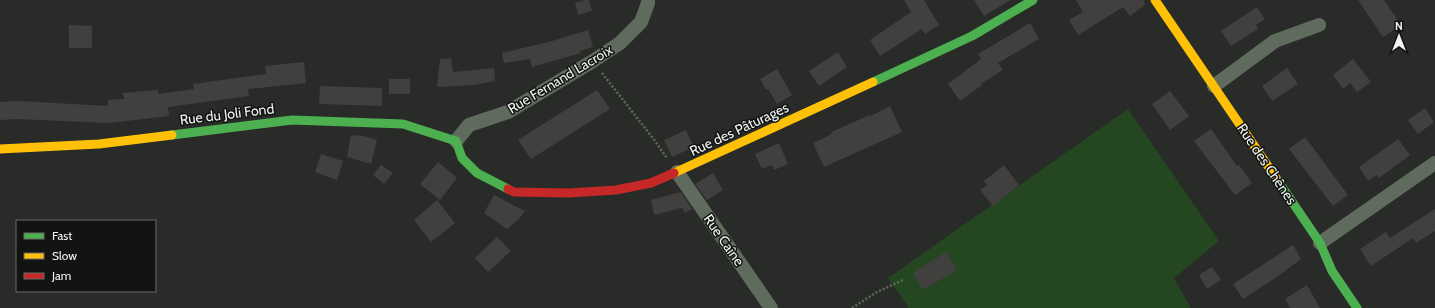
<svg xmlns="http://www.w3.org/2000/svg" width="1435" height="308" font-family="Cabin,sans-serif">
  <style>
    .green { fill: #244620 }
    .building { fill: #41403f }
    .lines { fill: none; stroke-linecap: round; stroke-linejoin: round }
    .path { stroke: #60685e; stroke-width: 2.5; stroke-dasharray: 2 2; stroke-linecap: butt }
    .street { stroke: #5f6b5d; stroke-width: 14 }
    .fast { stroke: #4caf50; stroke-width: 9 }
    .slow { stroke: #ffc107; stroke-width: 9 }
    .jam { stroke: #c62828; stroke-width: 9 }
    .labels { text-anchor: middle; stroke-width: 3; stroke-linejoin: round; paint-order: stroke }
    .street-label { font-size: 14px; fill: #f0f3f0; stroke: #121412 }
  </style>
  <rect width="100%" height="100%" fill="#292b28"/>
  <!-- green -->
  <path class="green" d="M 1128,109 L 1219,241 L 1174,278 L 1191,308 L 909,308 L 888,278 Z"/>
  <!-- building -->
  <g class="building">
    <path d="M 585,0 L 589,0 L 592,11 L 578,15 L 575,3 Z"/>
    <path d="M 904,0 L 924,0 L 939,25 L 925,34 L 922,29 L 880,56 L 870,40 L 911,12 Z"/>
    <path d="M 974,0 L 1010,0 L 984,16 Z"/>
    <path d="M 1076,0 L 1144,0 L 1145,5 L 1130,16 L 1123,7 L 1078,35 L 1069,20 L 1083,12 Z"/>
    <path d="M 1358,0 L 1384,0 L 1401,25 L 1383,37 Z"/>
    <path d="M 1257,7 L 1265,19 L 1256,25 L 1258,29 L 1231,46 L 1221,31 Z"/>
    <path d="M 1030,23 L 1039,39 L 998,63 L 1003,70 L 982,83 L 982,85 L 960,101 L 948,84 L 981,59 L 978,54 Z"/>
    <path d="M 69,25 L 92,26 L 92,48 L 69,48 Z"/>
    <path d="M 588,30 L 593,47 L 580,51 L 581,53 L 532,67 L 530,59 L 504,63 L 502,53 L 549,42 Z"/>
    <path d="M 838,52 L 847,67 L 819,86 L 809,71 Z"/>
    <path d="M 451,58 L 453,72 L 494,68 L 495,81 L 474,85 L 437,87 L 440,59 Z"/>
    <path d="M 1353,59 L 1371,82 L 1357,92 L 1350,83 L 1343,89 L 1333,75 Z"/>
    <path d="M 304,62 L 306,83 L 248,89 L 249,96 L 168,107 L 169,116 L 109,123 L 17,119 L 0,120 L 0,102 L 19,101 L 108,106 L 108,100 L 124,99 L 123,93 L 158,90 L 158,94 L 194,89 L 193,84 L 266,74 L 265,66 Z"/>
    <path d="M 1287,68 L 1298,84 L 1272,101 L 1262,86 Z"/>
    <path d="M 777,69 L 792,95 L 777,104 L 768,89 L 766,90 L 760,79 Z"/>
    <rect x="389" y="79" width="21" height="15"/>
    <path d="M 320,86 L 382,88 L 382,106 L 319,104 Z"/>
    <path d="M 597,90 L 610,109 L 531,159 L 518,140 Z"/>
    <path d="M 1170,91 L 1189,116 L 1170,130 L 1152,104 Z"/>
    <path d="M 890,106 L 902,132 L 824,167 L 813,143 L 832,134 L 831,132 L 870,115 L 871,116 Z"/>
    <path d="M 1425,108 L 1434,122 L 1418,134 L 1408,120 Z"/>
    <path d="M 1211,129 L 1237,166 L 1239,165 L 1252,183 L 1235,195 L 1194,141 Z"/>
    <path d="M 686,130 L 694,147 L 672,157 L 664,140 Z"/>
    <path d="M 351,135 L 364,136 L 377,140 L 371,164 L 347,157 Z"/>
    <path d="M 1305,137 L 1348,195 L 1333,206 L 1289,149 Z"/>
    <path d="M 1398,139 L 1410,155 L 1379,178 L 1376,175 L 1368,181 L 1359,167 Z"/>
    <path d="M 779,143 L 788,164 L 774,170 L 772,165 L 762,169 L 755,154 Z"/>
    <path d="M 321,154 L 343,161 L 337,180 L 315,172 Z"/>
    <path d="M 438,162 L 457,178 L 440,200 L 420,184 Z"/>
    <path d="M 381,165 L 393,173 L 384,184 L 373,175 Z"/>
    <path d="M 1004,165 L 1019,185 L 993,206 L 980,190 L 987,185 L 984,181 Z"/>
    <path d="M 713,173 L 723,190 L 707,200 L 695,184 Z"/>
    <path d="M 681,192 L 692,209 L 685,213 L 682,208 L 654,215 L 651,200 Z"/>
    <path d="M 494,195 L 525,211 L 518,220 L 507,229 L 484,213 Z"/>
    <path d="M 437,200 L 455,223 L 431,242 L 414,220 Z"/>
    <path d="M 1435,209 L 1435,231 L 1416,243 L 1413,238 L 1371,266 L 1360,249 L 1386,232 L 1390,238 Z"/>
    <path d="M 497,237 L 511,251 L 488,272 L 475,258 Z"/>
    <path d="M 1293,245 L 1301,259 L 1274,279 L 1243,299 L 1233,284 Z"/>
    <path d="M 946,252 L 957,270 L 923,290 L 913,273 Z"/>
    <path d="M 1212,267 L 1221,280 L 1207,289 L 1199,275 Z"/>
    <path d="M 1307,285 L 1320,308 L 1290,308 L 1285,299 Z"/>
  </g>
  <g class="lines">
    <!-- path -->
    <g class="path">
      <path d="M 602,73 L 652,137 L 667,158"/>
      <path d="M 852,308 L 877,292 L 903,280"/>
    </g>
    <!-- street -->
    <g class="street">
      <path d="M 1214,86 L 1275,41 L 1319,25"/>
      <path d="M 456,141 L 469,125 L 508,112 L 593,61 L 620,43 L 641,22 L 648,3 L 648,0"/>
      <path d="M 677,172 L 771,308"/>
      <path d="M 1320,243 L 1435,163"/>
    </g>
    <!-- fast -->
    <g class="fast">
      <path d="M 873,82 L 972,36 L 1033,0"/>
      <path d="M 172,135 L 292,120 L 403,124 L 456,141 L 462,158 L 477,173 L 508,189"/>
      <path d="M 1276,178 L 1320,243 L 1332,271 L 1357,308"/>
    </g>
    <!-- slow -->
    <g class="slow">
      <path d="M 1155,0 L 1276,178"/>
      <path d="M 0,149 L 99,144 L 172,135"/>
      <path d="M 674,173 L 873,82"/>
    </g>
    <!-- jam -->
    <path class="jam" d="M 508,189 L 514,192 L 569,193 L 616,190 L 651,183 L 674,173"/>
  </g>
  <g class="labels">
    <!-- street labels -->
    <g class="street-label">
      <text transform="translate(560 79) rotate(-31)" y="5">Rue Fernand Lacroix</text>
      <text transform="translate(227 114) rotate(-7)" y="5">Rue du Joli Fond</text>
      <text transform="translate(739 129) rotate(-25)" y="5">Rue des Pâturages</text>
      <text transform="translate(1267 164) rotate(56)" y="5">Rue des Chênes</text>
      <text transform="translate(724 240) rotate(55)" y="5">Rue Caîne</text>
    </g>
  </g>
  <!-- legend -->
  <rect x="16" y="220" width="140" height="72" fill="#121412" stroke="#6b6d6b"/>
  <rect x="24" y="233" width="20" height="6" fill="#4caf50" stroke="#6b6d6b"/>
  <text x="52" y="240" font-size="12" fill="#f0f3f0">Fast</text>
  <rect x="24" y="253" width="20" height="6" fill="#ffc107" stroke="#6b6d6b"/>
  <text x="52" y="260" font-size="12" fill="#f0f3f0">Slow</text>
  <rect x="24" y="273" width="20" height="6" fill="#c62828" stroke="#6b6d6b"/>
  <text x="52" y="280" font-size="12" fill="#f0f3f0">Jam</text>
  <!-- north arrow -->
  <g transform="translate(1399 36)" stroke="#121412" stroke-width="3" paint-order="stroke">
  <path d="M0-3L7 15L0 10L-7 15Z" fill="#f0f3f0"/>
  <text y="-6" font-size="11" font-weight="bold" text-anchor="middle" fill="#f0f3f0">N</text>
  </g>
</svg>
